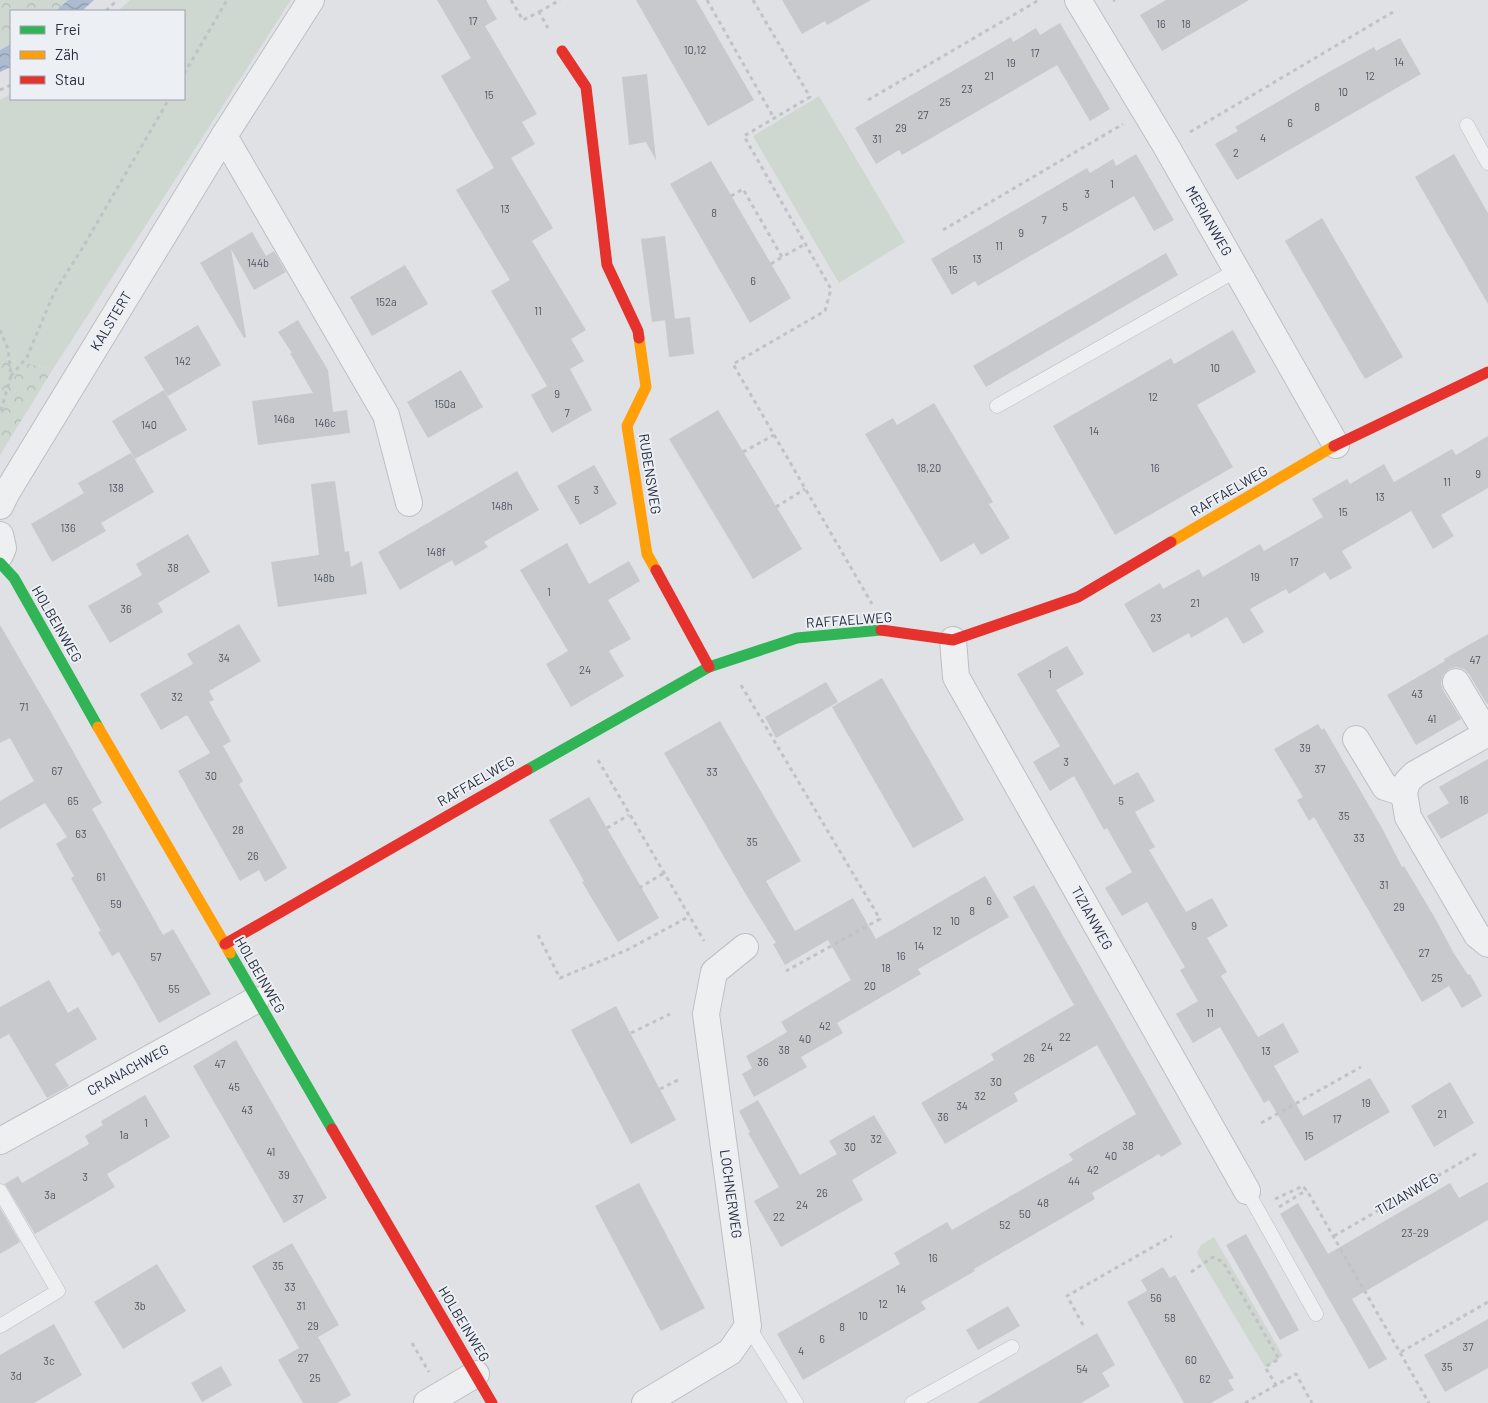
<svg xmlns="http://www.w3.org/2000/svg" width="1488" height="1403" font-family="Barlow,sans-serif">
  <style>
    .green { fill: #ced8d0 }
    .forest { fill: url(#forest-crowns) }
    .water { fill: url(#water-waves) }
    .building { fill: #c7c9cd }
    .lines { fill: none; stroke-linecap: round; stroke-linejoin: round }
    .lane-casing { stroke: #bdbfc3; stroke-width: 15 }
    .street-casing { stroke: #bdbfc3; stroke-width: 28 }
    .path { stroke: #c1c2c7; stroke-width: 3; stroke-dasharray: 4 4; stroke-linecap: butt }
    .lane { stroke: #eeeff1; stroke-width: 14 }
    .street { stroke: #eeeff1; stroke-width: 26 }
    .fast { stroke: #30b455; stroke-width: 11 }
    .slow { stroke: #ff9f0a; stroke-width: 11 }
    .jam { stroke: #e5322d; stroke-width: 11 }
    .labels { text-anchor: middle; stroke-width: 4; stroke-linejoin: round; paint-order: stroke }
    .number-label { font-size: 11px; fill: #4f5562 }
    .street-label { font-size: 14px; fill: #262d3d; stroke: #eceff4 }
  </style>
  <defs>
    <pattern id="forest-crowns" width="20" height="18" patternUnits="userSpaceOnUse" patternTransform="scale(1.25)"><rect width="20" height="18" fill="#ced8d0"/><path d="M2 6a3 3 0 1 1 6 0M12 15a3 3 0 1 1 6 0" fill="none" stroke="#b1bab4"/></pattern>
    <pattern id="water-waves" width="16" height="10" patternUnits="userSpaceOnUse" patternTransform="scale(1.25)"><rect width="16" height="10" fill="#adbbd0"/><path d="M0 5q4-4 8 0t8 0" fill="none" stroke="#8d98aa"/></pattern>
  </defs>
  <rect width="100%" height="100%" fill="#dfe1e5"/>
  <!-- green -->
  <g class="green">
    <path d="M 130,0 L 291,0 L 53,369 L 0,358 L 0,100 L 11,94 L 11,99 L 184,99 L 184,11 L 118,11 Z"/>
    <path d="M 819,96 L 905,242 L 839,283 L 753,136 Z"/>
    <path d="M 1214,1237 L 1283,1356 L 1265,1367 L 1197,1253 L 1201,1245 Z"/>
  </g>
  <!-- forest -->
  <g class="forest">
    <path d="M 0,0 L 68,0 L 56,11 L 11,11 L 11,44 L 0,50 Z"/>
    <path d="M 0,358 L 53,369 L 0,455 Z"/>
  </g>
  <!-- water -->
  <g class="water">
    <path d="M 68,0 L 94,0 L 82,11 L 56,11 Z"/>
    <path d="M 11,44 L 11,67 L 0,72 L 0,50 Z"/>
  </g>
  <!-- building -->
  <g class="building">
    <path d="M 437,0 L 486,0 L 497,19 L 485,26 L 537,114 L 522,122 L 535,144 L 511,158 L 553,228 L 532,241 L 586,330 L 571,339 L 584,361 L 570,369 L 592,410 L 552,433 L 531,395 L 547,386 L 491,291 L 510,280 L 456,190 L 494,168 L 441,76 L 471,58 Z"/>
    <path d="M 636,0 L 696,0 L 754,100 L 708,126 Z"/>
    <path d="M 782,0 L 871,0 L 827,25 L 825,21 L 802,34 Z"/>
    <path d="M 1166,0 L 1249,0 L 1162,51 L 1140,15 Z"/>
    <path d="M 1060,23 L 1110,109 L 1090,121 L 1057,65 L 902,155 L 899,150 L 876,164 L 855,128 L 1011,37 L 1013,42 L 1036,28 L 1040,35 Z"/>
    <path d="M 1400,38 L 1421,74 L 1237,180 L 1215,144 L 1238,131 L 1235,127 L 1320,77 L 1374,47 L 1376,51 Z"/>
    <path d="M 647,74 L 654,141 L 656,160 L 646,142 L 629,145 L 622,77 Z"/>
    <path d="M 1136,154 L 1174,220 L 1154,231 L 1134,196 L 978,286 L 975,281 L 952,295 L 931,259 L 1087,168 L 1090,173 L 1113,159 L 1116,166 Z"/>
    <path d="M 1454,154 L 1488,213 L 1488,304 L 1415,177 Z"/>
    <path d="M 711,161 L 791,298 L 750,323 L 670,184 Z"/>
    <path d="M 1322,218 L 1403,357 L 1365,379 L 1285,241 Z"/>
    <path d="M 252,232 L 266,256 L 274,251 L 286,272 L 254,290 L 231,249 L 246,337 L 244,338 L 200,263 Z"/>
    <path d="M 665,236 L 675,319 L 652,322 L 641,239 Z"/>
    <path d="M 1166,253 L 1178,275 L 986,387 L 973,366 Z"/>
    <path d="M 405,265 L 428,304 L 372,336 L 350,297 Z"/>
    <path d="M 690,317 L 694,354 L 669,357 L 665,320 Z"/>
    <path d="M 298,320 L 328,370 L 333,412 L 347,410 L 350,433 L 258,445 L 252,401 L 313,393 L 290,353 L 292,353 L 278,332 Z"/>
    <path d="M 198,325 L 221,365 L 168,396 L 144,357 Z"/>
    <path d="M 1233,330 L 1256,372 L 1197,405 L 1233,467 L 1115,535 L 1053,426 L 1171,358 L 1174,364 Z"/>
    <path d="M 461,370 L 483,407 L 428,438 L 407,402 Z"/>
    <path d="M 164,390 L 187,430 L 135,459 L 112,421 Z"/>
    <path d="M 934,403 L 993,502 L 989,504 L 1010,538 L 981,555 L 974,543 L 941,562 L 865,434 L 893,418 L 897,425 Z"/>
    <path d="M 718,410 L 802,549 L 753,579 L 669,439 Z"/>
    <path d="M 1488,436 L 1488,488 L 1441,515 L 1454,536 L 1433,549 L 1411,511 L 1342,551 L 1352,568 L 1330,580 L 1325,572 L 1289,594 L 1286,589 L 1250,609 L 1264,632 L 1243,644 L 1227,617 L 1191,638 L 1189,633 L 1153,653 L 1124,604 L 1160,583 L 1163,589 L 1199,569 L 1203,577 L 1260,544 L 1264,551 L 1323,517 L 1312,499 L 1347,479 L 1350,484 L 1384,464 L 1394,482 L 1452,449 L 1456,455 Z"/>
    <path d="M 131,453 L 154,492 L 101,523 L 106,531 L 52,562 L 31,524 L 84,493 L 78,483 Z"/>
    <path d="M 594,465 L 617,504 L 580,525 L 557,486 Z"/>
    <path d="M 517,471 L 539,510 L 484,542 L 488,547 L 455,566 L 452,560 L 400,590 L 378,552 Z"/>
    <path d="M 335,481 L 345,552 L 349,551 L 351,567 L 362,561 L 367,594 L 278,607 L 271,562 L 319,555 L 311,484 Z"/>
    <path d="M 188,534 L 210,572 L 158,603 L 163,612 L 110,643 L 88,606 L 142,575 L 136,564 Z"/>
    <path d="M 567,543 L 589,584 L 629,561 L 640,581 L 608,600 L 631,639 L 609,651 L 624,676 L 571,707 L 546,664 L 568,651 L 520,570 Z"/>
    <path d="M 239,624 L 261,661 L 209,691 L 214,700 L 209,702 L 231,741 L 223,746 L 243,781 L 239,784 L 287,868 L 265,882 L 259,870 L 240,881 L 178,771 L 210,753 L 187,715 L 161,730 L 140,694 L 193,664 L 187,654 Z"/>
    <path d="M 0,625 L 52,714 L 102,803 L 92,809 L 163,935 L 173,929 L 211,994 L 159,1023 L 119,952 L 112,956 L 98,932 L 101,931 L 71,878 L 74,876 L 56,844 L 67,837 L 45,803 L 0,829 L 0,801 L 34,781 L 10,738 L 0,743 Z"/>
    <path d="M 1488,634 L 1488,703 L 1487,704 L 1469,674 L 1464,669 L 1456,667 L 1449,669 L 1443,675 L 1441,683 L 1443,690 L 1461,719 L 1416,745 L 1387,695 L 1445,661 L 1444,659 Z"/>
    <path d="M 1067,646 L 1084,674 L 1056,690 L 1114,785 L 1138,772 L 1155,801 L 1135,812 L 1155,847 L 1149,850 L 1186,912 L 1212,898 L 1228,926 L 1207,938 L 1227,972 L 1221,976 L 1258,1037 L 1283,1023 L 1299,1052 L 1274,1066 L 1303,1116 L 1370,1078 L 1390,1112 L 1305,1161 L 1269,1100 L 1264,1103 L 1220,1027 L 1193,1043 L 1176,1014 L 1198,1001 L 1180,970 L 1185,967 L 1147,902 L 1122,916 L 1105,888 L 1132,872 L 1107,828 L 1104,830 L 1074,776 L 1050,791 L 1033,762 L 1060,746 L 1017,674 Z"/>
    <path d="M 882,678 L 964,820 L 913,848 L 832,707 Z"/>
    <path d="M 826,682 L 838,702 L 776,738 L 765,717 Z"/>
    <path d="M 720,721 L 801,861 L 766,881 L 795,931 L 853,898 L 876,939 L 985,876 L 1009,917 L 918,969 L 921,974 L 837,1023 L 843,1033 L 801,1057 L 807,1067 L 754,1097 L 742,1074 L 752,1068 L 746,1056 L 787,1032 L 781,1022 L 851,980 L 828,940 L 785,965 L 773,944 L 776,943 L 745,893 L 664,753 Z"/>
    <path d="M 1318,724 L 1322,730 L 1324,728 L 1382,828 L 1402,867 L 1404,866 L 1435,918 L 1453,952 L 1468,975 L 1470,974 L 1482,996 L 1462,1008 L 1449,986 L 1422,1002 L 1314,817 L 1309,821 L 1297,800 L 1303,797 L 1274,749 Z"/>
    <path d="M 1488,759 L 1488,813 L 1441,839 L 1427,816 L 1449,803 L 1439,787 Z"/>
    <path d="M 589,797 L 659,918 L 618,942 L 582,882 L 584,881 L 549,820 Z"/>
    <path d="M 1034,885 L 1182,1144 L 1161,1157 L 1159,1154 L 1092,1193 L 1095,1199 L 974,1269 L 975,1271 L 921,1302 L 926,1309 L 803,1380 L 777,1334 L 900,1264 L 894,1253 L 947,1222 L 952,1230 L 1073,1160 L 1069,1154 L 1136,1114 L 1097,1045 L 1014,1093 L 1018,1101 L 945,1144 L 921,1103 L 994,1060 L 991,1054 L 1074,1005 L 1013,897 Z"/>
    <path d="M 49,980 L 68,1013 L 78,1007 L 97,1039 L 55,1064 L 69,1086 L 47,1098 L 9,1034 L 0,1039 L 0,1007 Z"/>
    <path d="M 616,1006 L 676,1120 L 631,1144 L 571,1030 Z"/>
    <path d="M 236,1040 L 327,1198 L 284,1223 L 193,1066 Z"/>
    <path d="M 1450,1082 L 1474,1123 L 1434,1147 L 1411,1106 Z"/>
    <path d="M 145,1095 L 170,1137 L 107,1174 L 115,1187 L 35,1234 L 5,1184 L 18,1176 L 22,1183 L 89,1144 L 85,1136 L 103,1125 L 101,1121 Z"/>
    <path d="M 758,1100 L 800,1175 L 837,1154 L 829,1141 L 874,1115 L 897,1153 L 852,1180 L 863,1200 L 781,1247 L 754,1201 L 779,1187 L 748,1133 L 750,1132 L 739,1111 Z"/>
    <path d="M 1488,1182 L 1488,1220 L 1352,1299 L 1387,1359 L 1369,1369 L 1280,1214 L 1298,1203 L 1328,1254 L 1450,1183 L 1459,1198 Z"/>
    <path d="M 639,1183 L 705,1308 L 661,1331 L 595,1206 Z"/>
    <path d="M 0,1208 L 20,1242 L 0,1254 Z"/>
    <path d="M 1246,1234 L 1299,1330 L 1280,1340 L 1226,1245 Z"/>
    <path d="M 292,1243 L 339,1325 L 318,1337 L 351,1395 L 337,1403 L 303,1403 L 278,1360 L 299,1348 L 252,1266 Z"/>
    <path d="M 157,1264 L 186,1311 L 123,1349 L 94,1302 Z"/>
    <path d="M 1163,1267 L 1170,1278 L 1175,1275 L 1234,1378 L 1228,1380 L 1234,1390 L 1211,1403 L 1184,1403 L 1127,1302 L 1147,1291 L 1141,1280 Z"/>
    <path d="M 1008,1306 L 1020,1326 L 978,1350 L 966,1330 Z"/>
    <path d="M 1488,1319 L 1488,1368 L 1445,1392 L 1424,1355 Z"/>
    <path d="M 54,1324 L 82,1375 L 34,1403 L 0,1403 L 0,1355 Z"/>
    <path d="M 1097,1333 L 1115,1365 L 1102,1373 L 1110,1386 L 1081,1403 L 977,1403 Z"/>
    <path d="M 221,1366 L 232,1385 L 202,1402 L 191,1383 Z"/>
  </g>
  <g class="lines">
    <!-- lane casing -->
    <g class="lane-casing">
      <g id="lane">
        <path d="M 1467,125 L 1488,163"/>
        <path d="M 997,406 L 1237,270"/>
        <path d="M 0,1191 L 58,1291 L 0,1326"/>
        <path d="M 1247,1191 L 1316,1314"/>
        <path d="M 748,1326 L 796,1403"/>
        <path d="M 912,1403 L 1012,1347"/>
      </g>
    </g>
    <!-- street casing -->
    <g class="street-casing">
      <g id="street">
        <path d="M 1078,0 L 1166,146 L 1336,445"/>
        <path d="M 224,136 L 386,415 L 409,503"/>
        <path d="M 0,506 L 7,492 L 224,136 L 311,0"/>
        <path d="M 0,535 L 3,548 L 0,555"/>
        <path d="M 953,640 L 956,677 L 1247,1191"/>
        <path d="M 1456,682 L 1487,734"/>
        <path d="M 1488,733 L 1415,774 L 1407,782 L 1404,793 L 1408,817 L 1477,935 L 1488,944"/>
        <path d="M 1356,739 L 1385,787 L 1404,793"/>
        <path d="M 0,1141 L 256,1000"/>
        <path d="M 427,1403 L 476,1374"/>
        <path d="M 645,1403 L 730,1352 L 748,1326 L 706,1014 L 714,972 L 745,947"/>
      </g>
    </g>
    <!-- path -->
    <g class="path">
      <path d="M 511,0 L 523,20 L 539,12 L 548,28"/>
      <path d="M 707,0 L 774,118"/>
      <path d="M 753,0 L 810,97 L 744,136 L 831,289 L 825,311 L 733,364 L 872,604"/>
      <path d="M 1113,1 L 1115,0"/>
      <path d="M 106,11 L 117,0"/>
      <path d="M 539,12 L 560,0"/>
      <path d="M 184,74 L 227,0"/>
      <path d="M 0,90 L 11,85"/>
      <path d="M 868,100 L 1039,0"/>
      <path d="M 1190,132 L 1393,12"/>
      <path d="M 731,196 L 743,189 L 782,257 L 805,244"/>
      <path d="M 943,230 L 1123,124"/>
      <path d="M 771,264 L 782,257"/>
      <path d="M 0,330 L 8,349 L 11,376 L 0,413"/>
      <path d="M 11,376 L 27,357 L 54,293 L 83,247 L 169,99"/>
      <path d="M 743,452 L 774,435"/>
      <path d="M 776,507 L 805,489"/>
      <path d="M 741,685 L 880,919 L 786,971"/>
      <path d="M 598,760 L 704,941"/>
      <path d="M 607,828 L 629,815"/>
      <path d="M 639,888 L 664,873"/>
      <path d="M 538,935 L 560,978 L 627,950 L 690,916"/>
      <path d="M 631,1033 L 670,1014"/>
      <path d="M 660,1089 L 680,1079"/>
      <path d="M 1261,1123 L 1361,1067"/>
      <path d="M 1275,1199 L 1303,1186 L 1309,1194 L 1429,1403"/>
      <path d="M 1279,1207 L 1307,1190"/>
      <path d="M 1334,1236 L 1479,1152"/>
      <path d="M 1191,1272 L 1213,1257 L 1223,1262 L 1279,1359 L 1265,1367 L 1276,1385 L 1296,1374 L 1312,1403"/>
      <path d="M 1083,1325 L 1067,1296 L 1172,1236"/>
      <path d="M 412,1343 L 429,1372"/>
      <path d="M 1401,1352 L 1488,1302"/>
      <path d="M 1245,1403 L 1276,1385"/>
    </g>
    <!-- lane -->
    <use href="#lane" class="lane"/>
    <!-- street -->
    <use href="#street" class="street"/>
    <!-- fast -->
    <g class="fast">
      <path d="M 0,563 L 14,578 L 98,727"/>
      <path d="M 527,770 L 709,667 L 797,638 L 881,630"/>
      <path d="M 230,953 L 332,1129"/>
    </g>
    <!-- slow -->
    <g class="slow">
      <path d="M 639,338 L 646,387 L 627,426 L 647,554 L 656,570"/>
      <path d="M 1171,542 L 1334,446"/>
      <path d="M 98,727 L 230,953"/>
    </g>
    <!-- jam -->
    <g class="jam">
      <path d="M 562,51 L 586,87 L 607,265 L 638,331 L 639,338"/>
      <path d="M 1334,446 L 1488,372"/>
      <path d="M 656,570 L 709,667"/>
      <path d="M 881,630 L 953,640 L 1078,597 L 1171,542"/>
      <path d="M 225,944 L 527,770"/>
      <path d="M 332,1129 L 492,1403"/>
    </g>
  </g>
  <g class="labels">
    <!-- number labels -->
    <g class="number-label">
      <text x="473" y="25">17</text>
      <text x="1161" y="28">16</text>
      <text x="1186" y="28">18</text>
      <text x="695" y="54">10,12</text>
      <text x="1035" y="57">17</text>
      <text x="1399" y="66">14</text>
      <text x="1011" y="67">19</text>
      <text x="989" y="80">21</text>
      <text x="1370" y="80">12</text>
      <text x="967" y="93">23</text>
      <text x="1343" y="96">10</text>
      <text x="489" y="99">15</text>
      <text x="945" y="106">25</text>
      <text x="1317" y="111">8</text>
      <text x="923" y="119">27</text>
      <text x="1290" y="127">6</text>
      <text x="901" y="132">29</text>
      <text x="1263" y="142">4</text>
      <text x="877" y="143">31</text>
      <text x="1236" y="157">2</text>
      <text x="1112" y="188">1</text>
      <text x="1087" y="198">3</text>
      <text x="1065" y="211">5</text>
      <text x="505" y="213">13</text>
      <text x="714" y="217">8</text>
      <text x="1044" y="224">7</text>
      <text x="1021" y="237">9</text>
      <text x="999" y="250">11</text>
      <text x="977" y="263">13</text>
      <text x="258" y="267">144b</text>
      <text x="953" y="274">15</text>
      <text x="753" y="285">6</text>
      <text x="386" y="306">152a</text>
      <text x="538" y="315">11</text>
      <text x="183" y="365">142</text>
      <text x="1215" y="372">10</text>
      <text x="557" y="398">9</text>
      <text x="1153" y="401">12</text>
      <text x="445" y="408">150a</text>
      <text x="567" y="417">7</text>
      <text x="284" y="423">146a</text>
      <text x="325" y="427">146c</text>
      <text x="149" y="429">140</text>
      <text x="1094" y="435">14</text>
      <text x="929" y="472">18,20</text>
      <text x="1155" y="472">16</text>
      <text x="1478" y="478">9</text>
      <text x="1447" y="486">11</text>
      <text x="116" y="492">138</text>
      <text x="596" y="494">3</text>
      <text x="1380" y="501">13</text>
      <text x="577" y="504">5</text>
      <text x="502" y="510">148h</text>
      <text x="1343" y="516">15</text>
      <text x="68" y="532">136</text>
      <text x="436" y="556">148f</text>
      <text x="1294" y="566">17</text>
      <text x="173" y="572">38</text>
      <text x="1255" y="581">19</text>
      <text x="324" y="582">148b</text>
      <text x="549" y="596">1</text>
      <text x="1195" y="607">21</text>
      <text x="126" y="613">36</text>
      <text x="1156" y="622">23</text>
      <text x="224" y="662">34</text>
      <text x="1475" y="664">47</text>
      <text x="585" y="674">24</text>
      <text x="1050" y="678">1</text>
      <text x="1417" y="698">43</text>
      <text x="177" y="701">32</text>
      <text x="24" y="711">71</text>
      <text x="1432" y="723">41</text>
      <text x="1305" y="752">39</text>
      <text x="1066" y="766">3</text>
      <text x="1320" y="773">37</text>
      <text x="57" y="775">67</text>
      <text x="712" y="776">33</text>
      <text x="211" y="780">30</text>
      <text x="1464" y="804">16</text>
      <text x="73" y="805">65</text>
      <text x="1121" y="805">5</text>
      <text x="1344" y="820">35</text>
      <text x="238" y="834">28</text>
      <text x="81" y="838">63</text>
      <text x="1359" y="842">33</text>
      <text x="752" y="846">35</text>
      <text x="253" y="860">26</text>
      <text x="101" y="881">61</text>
      <text x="1384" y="889">31</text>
      <text x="989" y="905">6</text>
      <text x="116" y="908">59</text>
      <text x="1399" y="911">29</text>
      <text x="972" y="915">8</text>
      <text x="955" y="925">10</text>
      <text x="1194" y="930">9</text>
      <text x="937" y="935">12</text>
      <text x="919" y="950">14</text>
      <text x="1424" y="957">27</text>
      <text x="901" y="960">16</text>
      <text x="156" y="961">57</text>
      <text x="886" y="972">18</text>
      <text x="1437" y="982">25</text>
      <text x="870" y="990">20</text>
      <text x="174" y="993">55</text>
      <text x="1210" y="1017">11</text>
      <text x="825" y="1030">42</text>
      <text x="1065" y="1041">22</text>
      <text x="805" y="1043">40</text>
      <text x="1047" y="1051">24</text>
      <text x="784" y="1054">38</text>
      <text x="1266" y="1055">13</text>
      <text x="1029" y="1062">26</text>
      <text x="763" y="1066">36</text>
      <text x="220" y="1068">47</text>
      <text x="996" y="1086">30</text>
      <text x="234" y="1091">45</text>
      <text x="980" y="1100">32</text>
      <text x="1366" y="1107">19</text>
      <text x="962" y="1110">34</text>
      <text x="247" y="1114">43</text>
      <text x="1442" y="1118">21</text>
      <text x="943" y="1121">36</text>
      <text x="1337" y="1123">17</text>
      <text x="146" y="1127">1</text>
      <text x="124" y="1139">1a</text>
      <text x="1309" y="1140">15</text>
      <text x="876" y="1143">32</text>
      <text x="1128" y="1150">38</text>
      <text x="850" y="1151">30</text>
      <text x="271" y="1156">41</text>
      <text x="1111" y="1160">40</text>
      <text x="1093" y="1174">42</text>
      <text x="284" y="1179">39</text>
      <text x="85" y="1181">3</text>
      <text x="1074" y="1185">44</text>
      <text x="822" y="1197">26</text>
      <text x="50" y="1199">3a</text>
      <text x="298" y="1203">37</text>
      <text x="1043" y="1207">48</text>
      <text x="802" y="1209">24</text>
      <text x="1025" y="1218">50</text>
      <text x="779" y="1221">22</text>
      <text x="1005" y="1229">52</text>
      <text x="1415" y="1237">23-29</text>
      <text x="933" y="1262">16</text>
      <text x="278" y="1270">35</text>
      <text x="290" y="1291">33</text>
      <text x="901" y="1293">14</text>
      <text x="1156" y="1302">56</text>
      <text x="883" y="1308">12</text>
      <text x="140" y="1310">3b</text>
      <text x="301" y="1310">31</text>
      <text x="863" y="1320">10</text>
      <text x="1170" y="1322">58</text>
      <text x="313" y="1330">29</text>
      <text x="842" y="1331">8</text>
      <text x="822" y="1343">6</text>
      <text x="1468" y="1351">37</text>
      <text x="801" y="1355">4</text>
      <text x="303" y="1362">27</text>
      <text x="1191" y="1364">60</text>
      <text x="49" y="1365">3c</text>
      <text x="1447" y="1371">35</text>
      <text x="1082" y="1373">54</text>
      <text x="16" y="1380">3d</text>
      <text x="315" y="1382">25</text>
      <text x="1205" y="1383">62</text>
    </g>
    <!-- street labels -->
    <g class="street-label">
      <text transform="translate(1209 221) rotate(60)" y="5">MERIANWEG</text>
      <text transform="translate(111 321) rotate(-59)" y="5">KALSTERT</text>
      <text transform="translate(650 474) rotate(81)" y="5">RUBENSWEG</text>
      <text transform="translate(1229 491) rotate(-30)" y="5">RAFFAELWEG</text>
      <text transform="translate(849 620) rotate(-4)" y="5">RAFFAELWEG</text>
      <text transform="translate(57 624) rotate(60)" y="5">HOLBEINWEG</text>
      <text transform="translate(476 781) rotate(-30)" y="5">RAFFAELWEG</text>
      <text transform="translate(1092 918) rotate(61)" y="5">TIZIANWEG</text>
      <text transform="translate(260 975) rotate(60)" y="5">HOLBEINWEG</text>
      <text transform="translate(128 1070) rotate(-29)" y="5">CRANACHWEG</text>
      <text transform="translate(731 1194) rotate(82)" y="5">LOCHNERWEG</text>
      <text transform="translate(1407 1194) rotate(-30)" y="5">TIZIANWEG</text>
      <text transform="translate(464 1324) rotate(59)" y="5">HOLBEINWEG</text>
    </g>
  </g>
  <!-- legend -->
  <rect x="10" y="10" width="175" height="90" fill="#eceff4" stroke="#9da1ab"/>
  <rect x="20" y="26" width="25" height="8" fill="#30b455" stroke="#9da1ab"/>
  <text x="55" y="35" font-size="15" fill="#262d3d">Frei</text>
  <rect x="20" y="51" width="25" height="8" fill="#ff9f0a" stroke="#9da1ab"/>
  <text x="55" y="60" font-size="15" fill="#262d3d">Zäh</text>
  <rect x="20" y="76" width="25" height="8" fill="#e5322d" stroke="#9da1ab"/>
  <text x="55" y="85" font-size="15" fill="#262d3d">Stau</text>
</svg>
